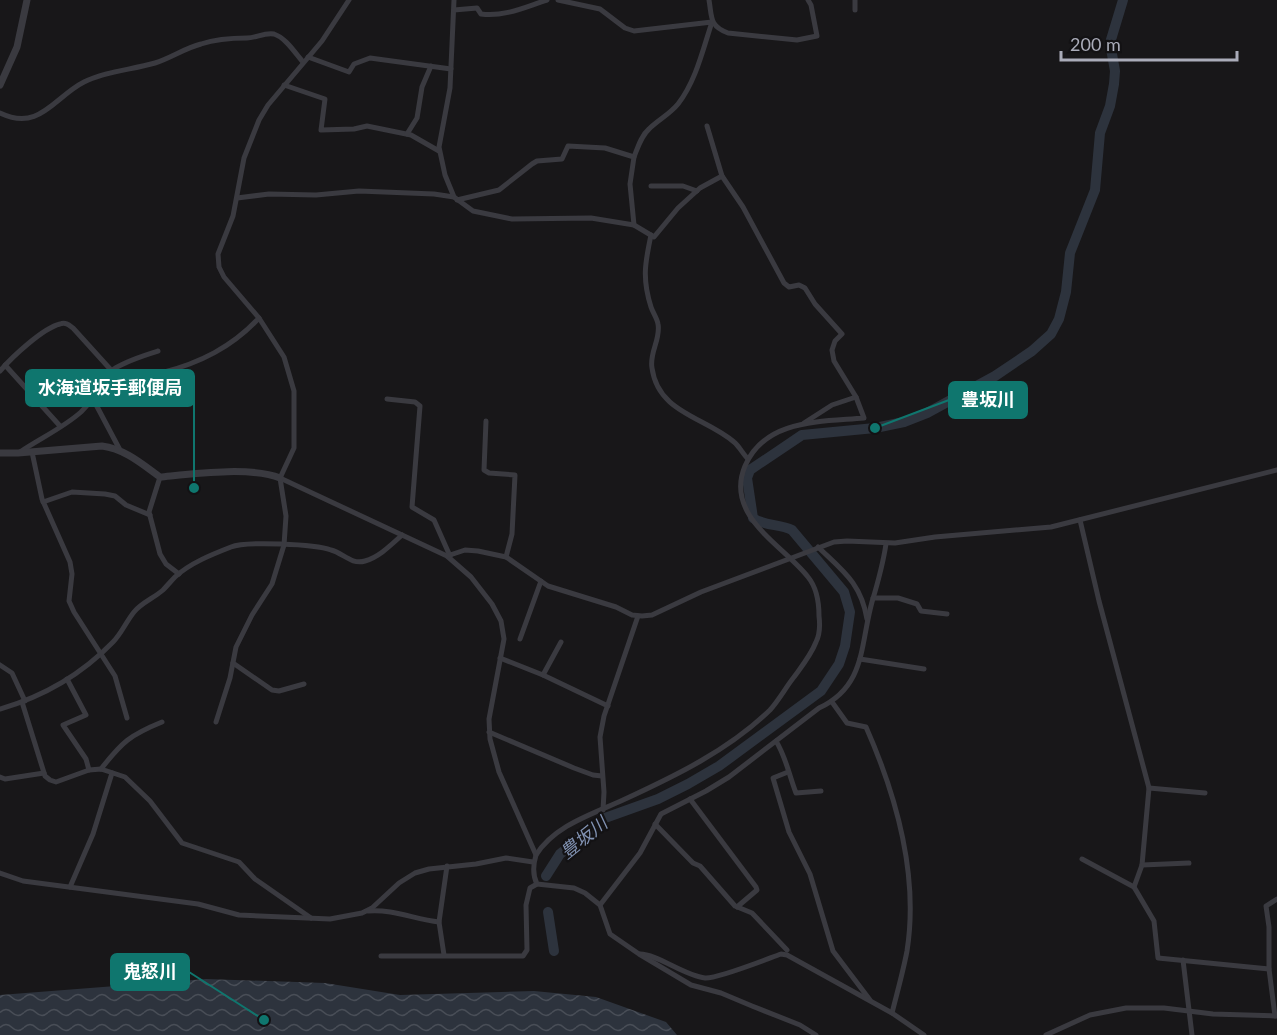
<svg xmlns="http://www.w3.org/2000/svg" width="1277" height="1035" font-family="Lato,'Noto Sans JP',sans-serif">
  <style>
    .water { fill: url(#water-waves) }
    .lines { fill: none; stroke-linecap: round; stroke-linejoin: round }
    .river { stroke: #2d333d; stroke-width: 10 }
    .minor { stroke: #3a3a40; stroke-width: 5 }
    .tertiary { stroke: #3a3a40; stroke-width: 7 }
    .labels { text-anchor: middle; stroke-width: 4.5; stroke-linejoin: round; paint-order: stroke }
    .water-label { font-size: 18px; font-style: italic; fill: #8293b3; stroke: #131214 }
    .leader { fill: none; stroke: #0f766e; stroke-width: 2 }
    .callout-dot { fill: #0f766e; stroke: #131214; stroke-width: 2 }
    .callout { fill: #0f766e; stroke: #0f766e; stroke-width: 2 }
    .callout-label { font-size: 18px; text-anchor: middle; font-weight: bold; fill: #fff }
  </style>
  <defs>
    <pattern id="water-waves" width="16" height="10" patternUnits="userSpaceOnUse" patternTransform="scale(1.5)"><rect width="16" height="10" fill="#2d333d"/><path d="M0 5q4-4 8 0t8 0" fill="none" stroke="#494e57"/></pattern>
  </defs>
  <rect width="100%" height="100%" fill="#181719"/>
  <!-- water -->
  <path class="water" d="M 206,979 L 325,983 L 400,995 L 534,991 L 596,997 L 666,1022 L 677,1035 L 0,1035 L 0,995 Z"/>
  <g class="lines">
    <!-- river -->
    <g class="river">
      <path d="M 546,876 L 560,854 L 605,818 L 658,799 L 688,784 L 719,766 L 821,691 L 839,664 L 845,646 L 850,612 L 844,592 L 792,530 C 780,524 764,526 753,518 L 747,478 L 750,470 L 802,435 L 875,428 L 904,422 L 927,413 L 995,376 L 1032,351 L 1051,334 L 1059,319 L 1066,292 L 1070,253 L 1095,190 L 1100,133 L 1110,106 L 1114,84 L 1115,71 L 1110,43 L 1123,0"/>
      <path d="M 548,912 L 554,951"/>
    </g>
    <!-- minor -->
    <g class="minor">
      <path d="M 454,0 L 450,88 L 439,147 L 445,175 L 454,197 L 473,211 L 512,219 L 591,218 L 634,225"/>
      <path d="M 558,0 L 600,9 L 625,28 L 634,31 L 712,22 C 703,49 696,81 678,104 C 670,114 658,120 649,129 C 641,136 638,147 634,157"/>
      <path d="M 709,0 C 712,17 709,26 728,33 L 797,40 L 817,36 L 811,5 L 808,0"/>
      <path d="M 855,0 L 855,10"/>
      <path d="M 454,10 L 477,8 L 481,14 C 505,17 525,7 547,0"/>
      <path d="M 308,57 L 349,72 L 354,64 L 370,58 L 451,69"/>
      <path d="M 284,85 L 325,99 L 321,130 L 354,129 L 367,126 L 411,135 L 439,151"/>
      <path d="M 0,113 C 40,132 54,97 84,82 C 106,71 131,70 155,63 C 171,58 185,48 201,44 C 216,39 232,38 247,38 C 256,38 265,32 274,34 C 286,38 295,53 303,62"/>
      <path d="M 407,134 L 417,118 L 422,87 L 431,66"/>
      <path d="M 651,186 L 683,186 L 697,191"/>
      <path d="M 237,198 L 269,194 L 316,195 L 359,191 L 434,194 L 454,197"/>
      <path d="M 457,200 L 499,190 L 532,164 L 537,161 L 562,159 L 568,146 L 605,148 L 634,157 L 630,184 L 634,225 L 654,237 L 678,208 L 700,188 L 722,176"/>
      <path d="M 651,235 C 645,263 642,279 651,307 C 653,313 657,318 658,324 C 661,339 649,353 652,368 C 658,413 705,417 734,442 C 739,446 743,454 748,459"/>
      <path d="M 5,365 L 60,426"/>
      <path d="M 0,371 C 12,357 43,328 60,324 C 66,322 69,325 73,328 L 111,370"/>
      <path d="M 93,399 L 120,450"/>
      <path d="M 387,399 L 415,402 L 420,406 L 412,507 L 434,520 L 450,556"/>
      <path d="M 89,402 C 99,369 129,360 158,351"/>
      <path d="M 486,421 L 484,470 L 489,473 L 515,475 L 512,534 L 506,557"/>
      <path d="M 804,423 L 832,405 L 856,397"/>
      <path d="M 20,452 C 39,439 63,428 81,412 C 89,404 94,396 104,390 C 121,380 142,377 161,373 C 200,363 232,347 259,318"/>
      <path d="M 32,452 L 42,499 L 70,562 L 72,574 L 69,601 L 74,612 L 115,676 L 127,718"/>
      <path d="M 160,477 L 149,512 L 160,554 L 166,564 L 179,574"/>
      <path d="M 280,478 L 447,556 L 471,577 L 492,604 L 501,621 L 504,639 L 489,719 L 490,739 L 499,772 L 536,855 C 533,865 532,874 537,884 L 574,888 L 585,893 L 600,905 L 610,934 L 639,954 L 691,985 L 721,993 L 752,1006 L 800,1025 L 816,1035"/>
      <path d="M 43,502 L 72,492 L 105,494 L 115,496 L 126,505 L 150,515"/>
      <path d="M 1080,520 L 1099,601 L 1149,788 L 1142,865 L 1134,887 L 1154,921 L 1158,958 L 1269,969"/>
      <path d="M 818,547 C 843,571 861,583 867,619"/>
      <path d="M 447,556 L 465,550 L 478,551 L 506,557 L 548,586 L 616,607 L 632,615 L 642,616 L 652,615 L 701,592 L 834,542 L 847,541 L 895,543 L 935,537 L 1051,527 L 1277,470"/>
      <path d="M 873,598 L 898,598 L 917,604 L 921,611 L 947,614"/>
      <path d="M 520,639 L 541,581"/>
      <path d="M 500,658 L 543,675 L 561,642"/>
      <path d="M 860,659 L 924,669"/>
      <path d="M 233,663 L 272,690 L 279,691 L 304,684"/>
      <path d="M 0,665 L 12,673 L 25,701"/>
      <path d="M 543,675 L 608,706"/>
      <path d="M 67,679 L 86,715 L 63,725 L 86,759 L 89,770"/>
      <path d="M 22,702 L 45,776 L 50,780 L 56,782 L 89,770 L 101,769 L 125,777 L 150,801 L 182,843 L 239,862 L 255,879 L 311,918"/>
      <path d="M 832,702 L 847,723 L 866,727 C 896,795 919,875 907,951 C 903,972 897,993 892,1013"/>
      <path d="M 0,709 C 42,697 82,674 113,642 C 121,634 126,622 134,612 C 141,603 154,598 163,590 C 167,586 171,581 175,577 C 190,563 213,554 231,547 C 246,541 315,544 331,550 C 343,553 351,565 365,561 C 379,557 391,545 402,535"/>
      <path d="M 216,722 L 230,678 L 236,647 L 252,615 L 272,584 L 284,545 L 286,516 L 280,478 L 294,448 L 294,391 L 284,357 L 259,318 L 224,277 L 219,267 L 218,254 L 233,216 L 244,158 L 259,120 L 268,105 L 322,41 L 349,0"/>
      <path d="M 489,732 L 574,768 L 593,775 L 602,776"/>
      <path d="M 776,741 C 786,757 789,775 796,793 L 821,791"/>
      <path d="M 101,769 C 122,742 130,735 162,722"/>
      <path d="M 788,772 L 773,778 L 789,832 L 810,874 L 833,951 L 870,1000"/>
      <path d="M 0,777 L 5,779 L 44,773"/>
      <path d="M 1149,788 L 1205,793"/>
      <path d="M 690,799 L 756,887 L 757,890 L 737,907"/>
      <path d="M 603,810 L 604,792 L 600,737 L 604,716 L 638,616"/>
      <path d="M 655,824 L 693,863 L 700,866 L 735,906 L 752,913 L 787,950"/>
      <path d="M 536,855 C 555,825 593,814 623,800 C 675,776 729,750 770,710 C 779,700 786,687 794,677 C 802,666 811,655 816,642 C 820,634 820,624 819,616 C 819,602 817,588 808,577 C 783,545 724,516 745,466 C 765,419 820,422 864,418 L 856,397 L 834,361 L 832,350 L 835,341 L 842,334 L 815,304 L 805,288 L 799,285 L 789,287 L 784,283 L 743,207 L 722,176 L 707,126"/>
      <path d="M 1082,859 L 1134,887"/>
      <path d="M 1142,865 L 1189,863"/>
      <path d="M 0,873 L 23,881 L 198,904 L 239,915 L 330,919 L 362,913 L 372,908 L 399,883 L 415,873 L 429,869 L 476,864 L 506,858 L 533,862"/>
      <path d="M 70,887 L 93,834 L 112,773"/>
      <path d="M 600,905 L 640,853 L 661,814 L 706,791 L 729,777 L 819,708 C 866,686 860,645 872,602 C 878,582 883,564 886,544"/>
      <path d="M 368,911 C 393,909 414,919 439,922"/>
      <path d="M 640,954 C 657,954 685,976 705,978 C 717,979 767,959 781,954 L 787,955 L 892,1013 L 924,1035"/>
      <path d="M 444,955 L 439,922 L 447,866"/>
      <path d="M 381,956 L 523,956 L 527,950 L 526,905 L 530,888 L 537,884"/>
      <path d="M 1183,960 L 1192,1035"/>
      <path d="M 1275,1016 L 1269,969 L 1269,927 L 1266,906 L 1277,899"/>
      <path d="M 1046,1035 L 1090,1015 L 1126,1008 L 1164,1008 L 1213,1014 L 1277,1016"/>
    </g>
    <!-- tertiary -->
    <g class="tertiary">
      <path d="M 0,85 L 17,47 L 27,0"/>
      <path d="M 0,453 L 18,453 L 102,446 C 125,449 142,464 160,477 C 191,474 251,466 280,478"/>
    </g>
  </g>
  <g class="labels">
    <!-- water labels -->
    <g class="water-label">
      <text transform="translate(584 838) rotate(-39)" y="6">豊坂川</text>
    </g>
  </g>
  <!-- callouts -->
  <path class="leader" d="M194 488L194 388M875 428L949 400M264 1020L189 972"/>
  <g class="callout-dot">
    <circle cx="194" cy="488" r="6"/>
    <circle cx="875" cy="428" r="6"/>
    <circle cx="264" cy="1020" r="6"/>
  </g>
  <g class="callout">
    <rect x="26" y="370" width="168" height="36" rx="6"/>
    <rect x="949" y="382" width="78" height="36" rx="6"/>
    <rect x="111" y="954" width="78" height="36" rx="6"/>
  </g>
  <g class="callout-label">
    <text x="110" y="394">水海道坂手郵便局</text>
    <text x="988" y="406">豊坂川</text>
    <text x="150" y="978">鬼怒川</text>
  </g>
  <!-- scale -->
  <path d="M1061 51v9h176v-9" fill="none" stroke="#aaacb9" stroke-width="3"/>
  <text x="1070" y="51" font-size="18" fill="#aaacb9" stroke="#131214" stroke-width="4.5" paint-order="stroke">200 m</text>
</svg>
